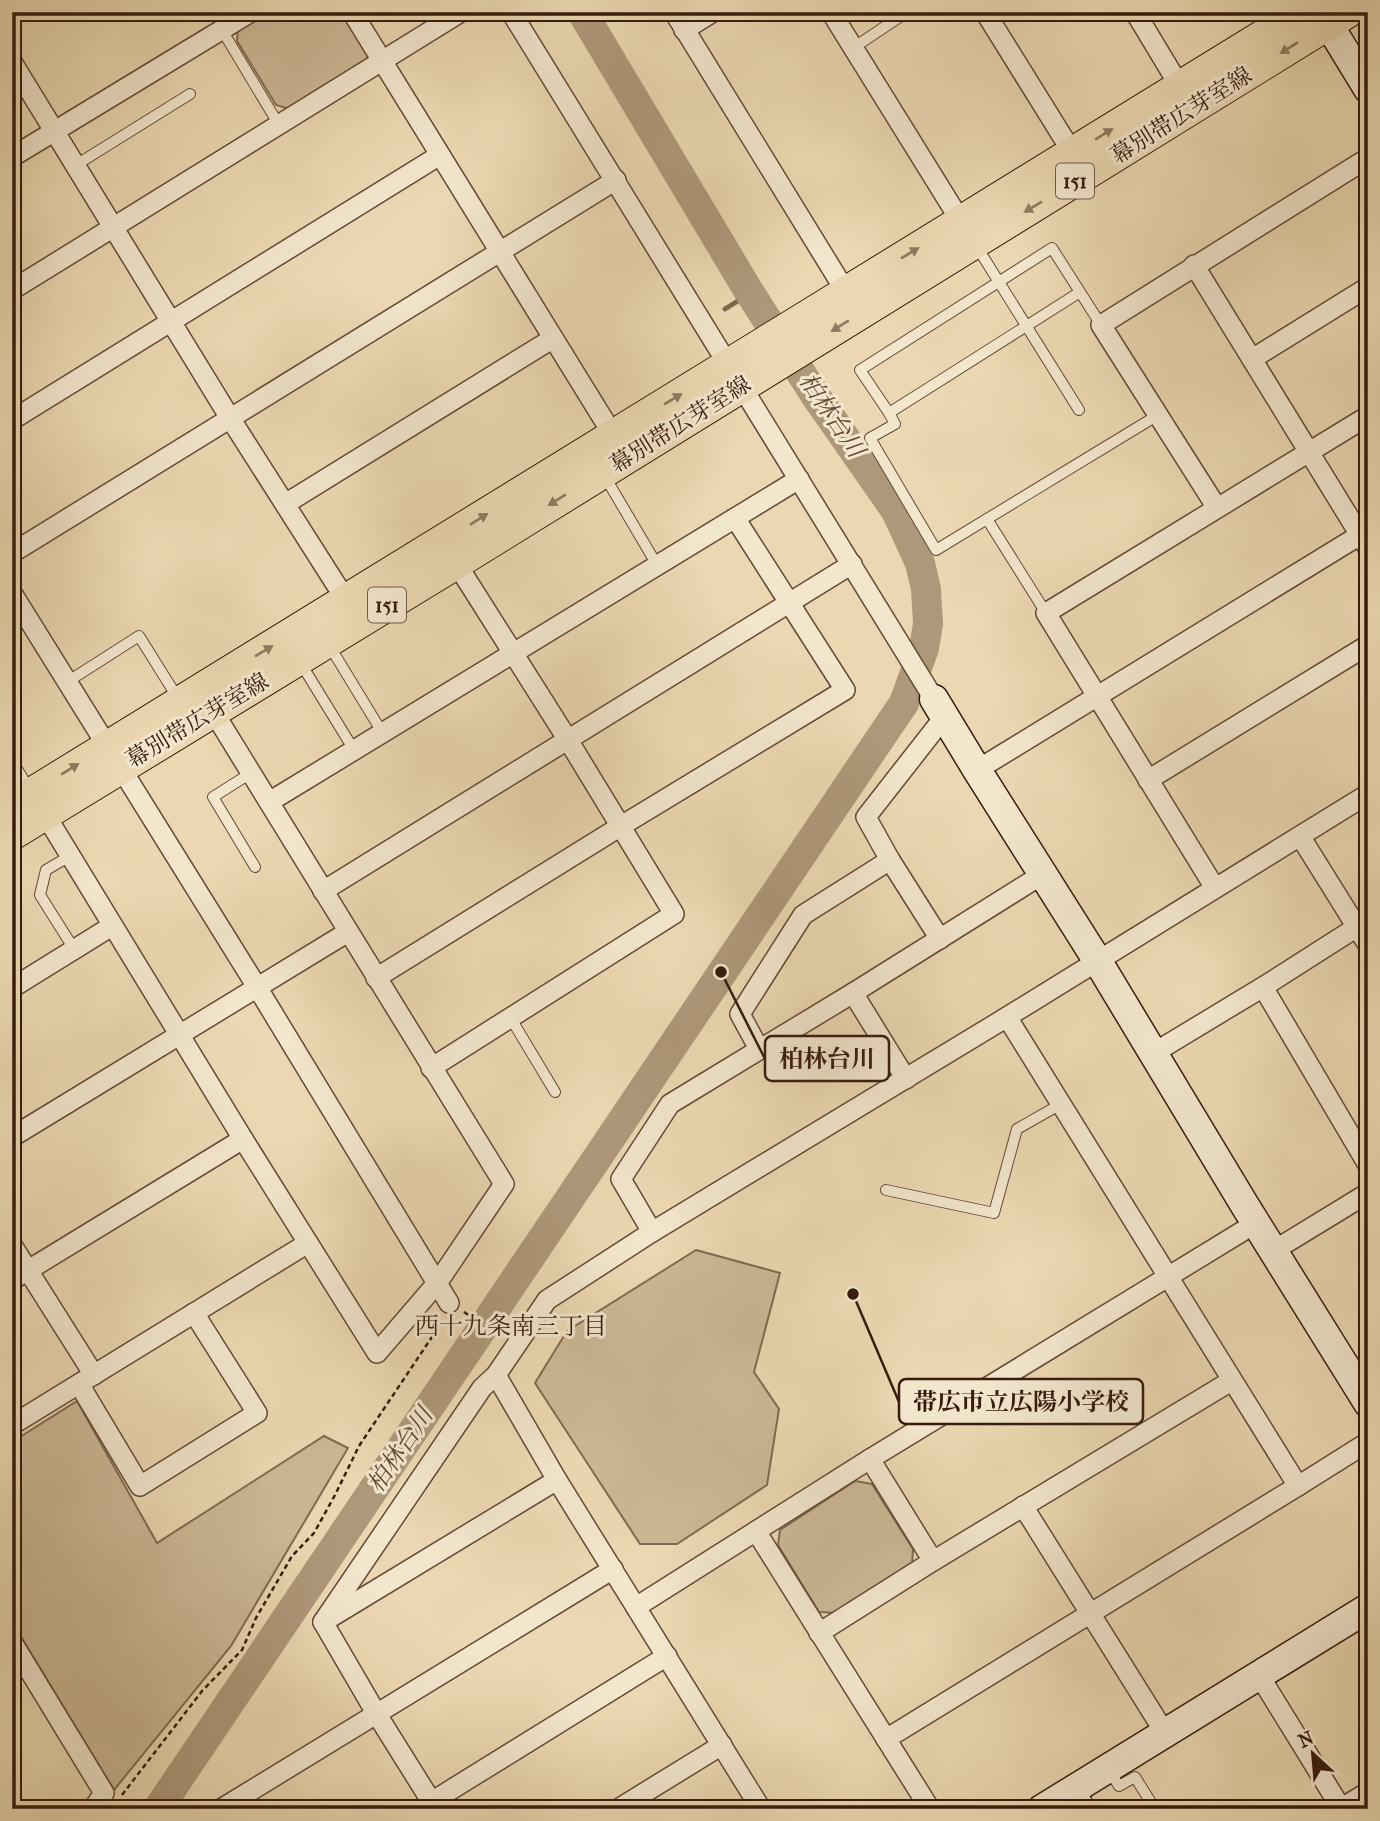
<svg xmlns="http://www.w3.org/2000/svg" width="1380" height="1821" font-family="'IM FELL French Canon','Noto Serif JP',serif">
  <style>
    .green { fill: #ccb896; stroke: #826a52; stroke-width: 2 }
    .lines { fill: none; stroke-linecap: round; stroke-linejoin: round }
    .stream { stroke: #7e664f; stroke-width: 5 }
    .river { stroke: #ae987a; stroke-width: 30 }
    .lane-casing { stroke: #644a37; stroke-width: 12 }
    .street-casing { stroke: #644a37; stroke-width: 22 }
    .secondary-casing { stroke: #371b0e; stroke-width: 31 }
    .primary-casing { stroke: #371b0e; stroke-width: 34 }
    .path { stroke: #371b0e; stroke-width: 2.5; stroke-dasharray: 5 3.5; stroke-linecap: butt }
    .lane { stroke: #f2e6cd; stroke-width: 10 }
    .street { stroke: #f2e6cd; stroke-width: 19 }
    .secondary { stroke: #f2e6cd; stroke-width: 28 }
    .primary { stroke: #ebd8b2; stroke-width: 32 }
    .oneway { fill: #917a60 }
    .labels { text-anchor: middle; stroke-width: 6; stroke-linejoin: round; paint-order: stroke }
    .shield { fill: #f2e6cd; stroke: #6f5847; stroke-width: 2 }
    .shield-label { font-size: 21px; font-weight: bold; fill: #371b0e }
    .street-label { font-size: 23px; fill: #371b0e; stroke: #f2e6cd }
    .water-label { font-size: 24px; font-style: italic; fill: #614734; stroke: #f2e6cd }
    .neighbourhood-label { font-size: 24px; fill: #371b0e; stroke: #f2e6cd }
    .leader { fill: none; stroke: #371b0e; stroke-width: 2.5 }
    .callout-dot { fill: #371b0e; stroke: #f2e6cd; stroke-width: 2.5 }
    .callout { fill: #f2e6cd; stroke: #371b0e; stroke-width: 2.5 }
    .callout-label { font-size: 24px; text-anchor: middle; font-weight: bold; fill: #371b0e }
  </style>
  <rect width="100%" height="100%" fill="#ebd8b2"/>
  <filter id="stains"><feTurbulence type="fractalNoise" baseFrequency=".00286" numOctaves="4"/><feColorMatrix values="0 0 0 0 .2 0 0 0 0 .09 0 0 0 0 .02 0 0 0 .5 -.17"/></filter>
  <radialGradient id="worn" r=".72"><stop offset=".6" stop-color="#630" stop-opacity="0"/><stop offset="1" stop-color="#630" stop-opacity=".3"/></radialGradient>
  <!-- green -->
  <g class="green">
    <path d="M 260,12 L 344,12 L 368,51 L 367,61 L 289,109 L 276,105 L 237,41 L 238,26 Z"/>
    <path d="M 696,1250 L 780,1273 L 754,1372 L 779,1409 L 767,1485 L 677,1544 L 640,1544 L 535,1383 L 567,1331 Z"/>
    <path d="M 77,1401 L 157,1543 L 324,1436 L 348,1448 L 231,1646 L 114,1790 L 12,1622 L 12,1442 Z"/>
    <path d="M 855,1481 L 872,1484 L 913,1549 L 912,1566 L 837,1613 L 819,1612 L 778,1545 L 780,1530 Z"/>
  </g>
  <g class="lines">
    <!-- stream -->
    <path class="stream" d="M 725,309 L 741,299 L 748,290"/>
    <!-- river -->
    <path class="river" d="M 158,1809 L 904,703 L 924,648 L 928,624 L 926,589 L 920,563 L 896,511 L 815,395 L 748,290 L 582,12"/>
    <!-- lane casing -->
    <g class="lane-casing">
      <g id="lane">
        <path d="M 222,30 L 279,125"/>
        <path d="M 853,48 L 907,12"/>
        <path d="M 76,165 L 190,94"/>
        <path d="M 977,247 L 1079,410"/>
        <path d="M 1080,292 L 889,413 L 860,370 L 1052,248 L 1101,325"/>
        <path d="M 889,413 L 895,424 L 870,438 L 936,550 L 1158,415"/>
        <path d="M 604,475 L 657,565"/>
        <path d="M 987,519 L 1046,613"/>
        <path d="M 329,645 L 382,732"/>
        <path d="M 300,662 L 354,750"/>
        <path d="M 67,682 L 139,636 L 179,700"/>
        <path d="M 12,761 L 30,790"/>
        <path d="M 251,773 L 213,797 L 255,867"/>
        <path d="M 70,856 L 46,870 L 40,895 L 74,949"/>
        <path d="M 510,1017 L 555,1092"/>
        <path d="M 886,1190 L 994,1213 L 1017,1129 L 1061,1104"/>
        <path d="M 1110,1772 L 1119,1786 L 1135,1777 L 1155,1809"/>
      </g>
    </g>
    <!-- street casing -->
    <g class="street-casing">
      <g id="street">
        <path d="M 352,12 L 618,443"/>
        <path d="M 511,12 L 934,699"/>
        <path d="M 674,12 L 846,292"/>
        <path d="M 831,12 L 965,228"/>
        <path d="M 985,12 L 1077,160"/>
        <path d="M 1135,12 L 1185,95"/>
        <path d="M 684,30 L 713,12"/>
        <path d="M 12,62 L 230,418 L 351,608"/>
        <path d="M 12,157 L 251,12"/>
        <path d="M 1194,265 L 1368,548"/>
        <path d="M 12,290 L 461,12"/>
        <path d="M 1252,359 L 1368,287"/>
        <path d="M 12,420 L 440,155"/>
        <path d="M 285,504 L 552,339"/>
        <path d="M 1217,508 L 1101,325 L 1368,158"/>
        <path d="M 12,553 L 616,180"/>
        <path d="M 12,593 L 257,987 L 449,1303"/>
        <path d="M 977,770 L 1360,535"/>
        <path d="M 1148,780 L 1368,645"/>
        <path d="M 269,802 L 799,479"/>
        <path d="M 40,806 L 243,1139 L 377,1353 L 438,1282 L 504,1184 L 208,703"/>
        <path d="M 1300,836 L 1368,945"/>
        <path d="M 1215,888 L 1046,613 L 1368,416"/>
        <path d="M 323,891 L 852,564"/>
        <path d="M 940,939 L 890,860 L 866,817 L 945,716"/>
        <path d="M 376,978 L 621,826 L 845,690 L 735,518"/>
        <path d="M 1263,987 L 1368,1165"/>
        <path d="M 12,988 L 112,926"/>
        <path d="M 853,993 L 906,1079"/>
        <path d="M 1007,1017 L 1298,1486"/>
        <path d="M 759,1049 L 740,1014 L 803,915 L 890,860"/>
        <path d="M 1152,1054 L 1263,987 L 1357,927"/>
        <path d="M 431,1068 L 674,914 L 568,740 L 451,555"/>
        <path d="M 12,1137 L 348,932"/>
        <path d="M 652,1232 L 621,1179 L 670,1104 L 853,993 L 1043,874"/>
        <path d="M 12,1245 L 94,1375"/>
        <path d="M 1273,1251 L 1368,1193"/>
        <path d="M 12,1280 L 243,1139"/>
        <path d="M 496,1375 L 557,1480 L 761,1809"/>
        <path d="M 79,1384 L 140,1486 L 257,1413 L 194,1313"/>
        <path d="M 12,1425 L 308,1243"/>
        <path d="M 870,1459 L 933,1561"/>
        <path d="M 1023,1506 L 1165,1733"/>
        <path d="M 756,1531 L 930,1809"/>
        <path d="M 636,1607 L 870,1459 L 1256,1223"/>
        <path d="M 328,1619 L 557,1480"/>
        <path d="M 323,1622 L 482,1388 L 496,1375 L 547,1300 L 652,1232 L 1007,1017 L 1368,794"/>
        <path d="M 323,1622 L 376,1713 L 436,1809"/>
        <path d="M 819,1633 L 933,1561 L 1231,1381"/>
        <path d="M 12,1642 L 104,1793 L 93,1809"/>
        <path d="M 1259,1675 L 1341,1808"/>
        <path d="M 886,1739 L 1298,1486 L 1368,1442"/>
        <path d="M 1074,1789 L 1086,1809"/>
        <path d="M 221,1809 L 613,1569"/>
        <path d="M 420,1809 L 667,1656"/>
        <path d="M 618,1809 L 722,1745"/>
        <path d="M 1340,1809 L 1368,1792"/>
      </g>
    </g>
    <!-- secondary casing -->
    <g class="secondary-casing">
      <g id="secondary">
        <path d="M 1321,12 L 1368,89"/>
        <path d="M 934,699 L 977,770 L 1097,960 L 1244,1204 L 1368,1403"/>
        <path d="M 1042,1809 L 1368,1608"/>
      </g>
    </g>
    <!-- primary casing -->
    <g class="primary-casing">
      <g id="primary">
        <path d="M 12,806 L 1302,12"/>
        <path d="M 12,834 L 456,563 L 1347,12"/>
      </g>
    </g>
    <!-- path -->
    <g class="path">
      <path d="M 464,1312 L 499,1336"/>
      <path d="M 122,1795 L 202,1691 L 242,1650 L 256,1618 L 292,1556 L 314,1533 L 335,1495 L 359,1446 L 444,1319"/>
      <path d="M 1010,1809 L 1021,1802"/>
    </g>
    <!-- lane -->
    <use href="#lane" class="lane"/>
    <!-- street -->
    <use href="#street" class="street"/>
    <!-- secondary -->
    <use href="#secondary" class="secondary"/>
    <!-- primary -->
    <use href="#primary" class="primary"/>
  </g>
  <!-- one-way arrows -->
  <defs><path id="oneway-solid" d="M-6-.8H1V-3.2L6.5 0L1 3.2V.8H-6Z" transform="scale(1.75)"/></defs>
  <g class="oneway">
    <use href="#oneway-solid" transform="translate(1289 48) rotate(148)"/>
    <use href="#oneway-solid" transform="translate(1104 134) rotate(-32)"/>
    <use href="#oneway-solid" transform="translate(1033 207) rotate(149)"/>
    <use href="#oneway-solid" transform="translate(910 253) rotate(-31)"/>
    <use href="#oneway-solid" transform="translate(840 326) rotate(148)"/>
    <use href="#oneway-solid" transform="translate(673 399) rotate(-31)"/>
    <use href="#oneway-solid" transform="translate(557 500) rotate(148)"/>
    <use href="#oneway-solid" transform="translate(479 519) rotate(-32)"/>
    <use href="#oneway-solid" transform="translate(264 651) rotate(-31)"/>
    <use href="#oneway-solid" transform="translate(70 769) rotate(-32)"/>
  </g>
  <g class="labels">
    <!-- shield labels -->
    <g class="shield">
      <rect x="1056" y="163.5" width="38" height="35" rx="5"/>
      <rect x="368" y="587.5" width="38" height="35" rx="5"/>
    </g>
    <g class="shield-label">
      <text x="1075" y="188">151</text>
      <text x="387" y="612">151</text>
    </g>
    <!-- street labels -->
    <g class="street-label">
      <text transform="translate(1181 115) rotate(-32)" y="8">幕別帯広芽室線</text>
      <text transform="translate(680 424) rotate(-32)" y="8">幕別帯広芽室線</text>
      <text transform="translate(197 720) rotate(-31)" y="8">幕別帯広芽室線</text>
    </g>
    <!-- water labels -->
    <g class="water-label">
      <text transform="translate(832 415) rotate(56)" y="8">柏林台川</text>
      <text transform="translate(400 1450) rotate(-56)" y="8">柏林台川</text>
    </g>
    <!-- neighbourhood labels -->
    <g class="neighbourhood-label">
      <text x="511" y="1334">西十九条南三丁目</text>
    </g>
  </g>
  <!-- callouts -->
  <path class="leader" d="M721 972L765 1059M853 1294L899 1402"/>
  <g class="callout-dot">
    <circle cx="721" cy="972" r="7"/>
    <circle cx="853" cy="1294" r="7"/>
  </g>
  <g class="callout">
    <rect x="765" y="1036" width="124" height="45" rx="7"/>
    <rect x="899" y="1379" width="244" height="45" rx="7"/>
  </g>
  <g class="callout-label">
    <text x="827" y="1067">柏林台川</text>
    <text x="1021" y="1410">帯広市立広陽小学校</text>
  </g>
  <!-- margin -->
  <rect width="1380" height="1821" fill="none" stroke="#ebd8b2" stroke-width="42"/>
  <rect x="14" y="14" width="1352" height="1793" fill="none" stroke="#371b0e" stroke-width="3.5"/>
  <rect x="21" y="21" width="1338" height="1779" fill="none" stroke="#371b0e" stroke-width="2"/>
  <!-- north arrow -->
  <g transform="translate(1313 1754) rotate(334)" stroke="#f2e6cd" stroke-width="5" paint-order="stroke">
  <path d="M0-5L12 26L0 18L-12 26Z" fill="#371b0e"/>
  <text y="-10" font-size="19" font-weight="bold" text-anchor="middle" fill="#371b0e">N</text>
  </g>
  <rect width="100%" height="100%" filter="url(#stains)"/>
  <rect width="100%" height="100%" fill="url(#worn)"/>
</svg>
